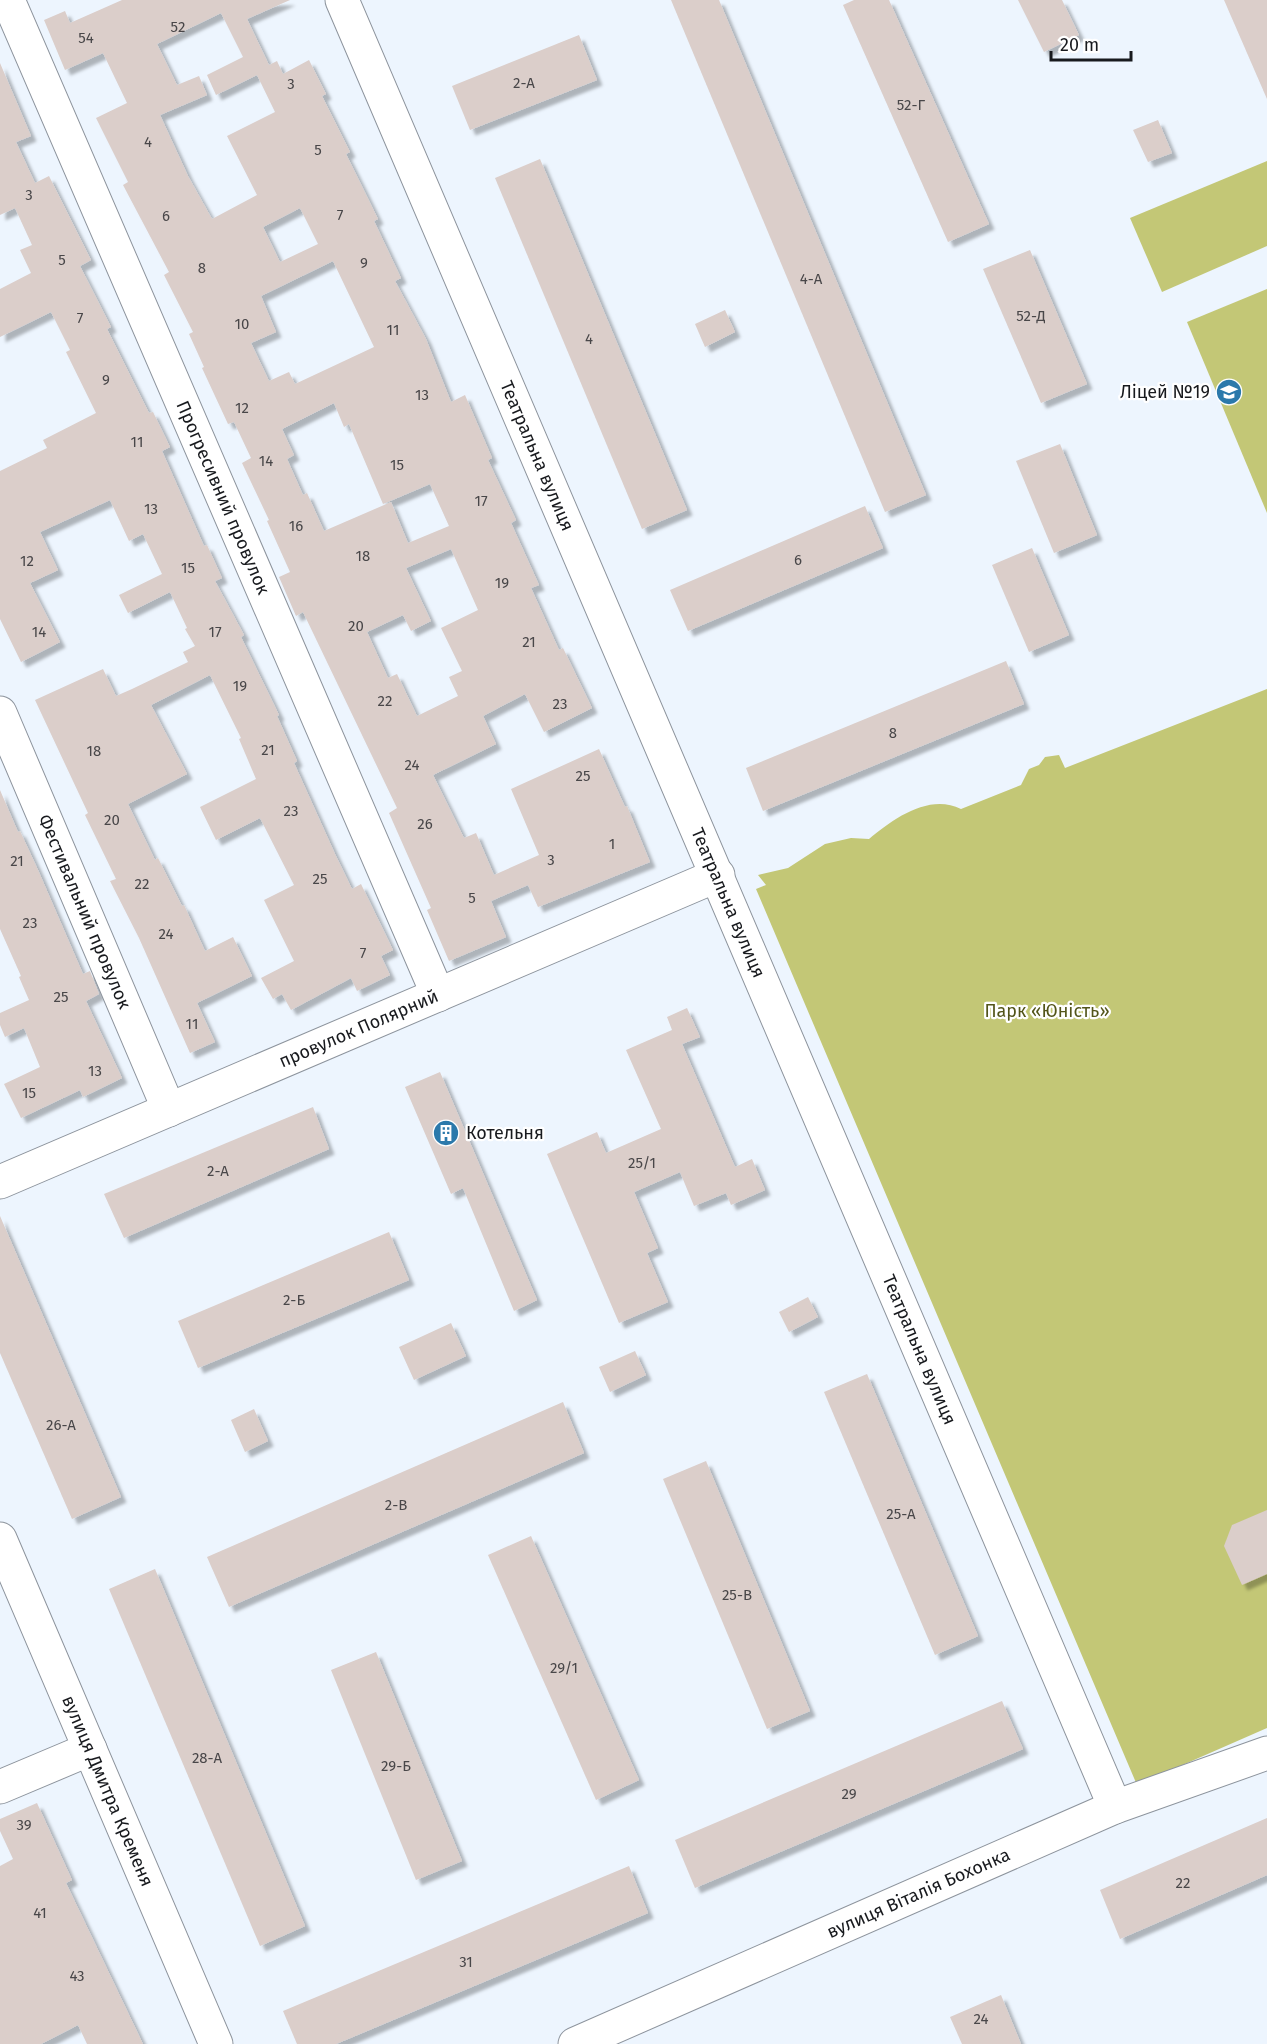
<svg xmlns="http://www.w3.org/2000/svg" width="1267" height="2044" font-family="'Fira Sans',sans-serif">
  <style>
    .green { fill: #c3c776 }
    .building { fill: #dbceca; fill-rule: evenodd; filter: url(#shadow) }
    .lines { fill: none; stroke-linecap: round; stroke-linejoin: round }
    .minor-casing { stroke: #8d949d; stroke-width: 35 }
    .minor { stroke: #fff; stroke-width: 33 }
    .labels { text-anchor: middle; stroke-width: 4.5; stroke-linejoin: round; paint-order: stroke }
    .number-label { font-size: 15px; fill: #494749 }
    .poi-label { font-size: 18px; fill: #181a1e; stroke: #fff; text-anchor: end }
    .street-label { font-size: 18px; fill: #181a1e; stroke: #fff }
    .park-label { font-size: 18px; fill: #53551a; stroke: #fff }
  </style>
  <defs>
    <filter id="shadow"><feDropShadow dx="5.5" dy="5.5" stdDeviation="1.5" flood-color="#0004"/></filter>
  </defs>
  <rect width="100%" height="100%" fill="#edf5fe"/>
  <!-- green -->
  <g class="green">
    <path d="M 1267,161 L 1267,246 L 1162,292 L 1130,218 Z"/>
    <path d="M 1267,289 L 1267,513 L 1187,322 Z"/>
    <path d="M 1267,689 L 1267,1728 L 1137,1785 L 756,889 L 766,885 L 758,875 L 788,868 L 825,844 L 851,838 L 869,839 C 893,819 929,793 961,809 L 1021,785 L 1029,769 L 1039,765 L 1045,757 L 1059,755 L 1065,768 Z"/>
  </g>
  <!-- building -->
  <g class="building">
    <path d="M 122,0 L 290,0 L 247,19 L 269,65 L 277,61 L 283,74 L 309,60 L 326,94 L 322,96 L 350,152 L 346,154 L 378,219 L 374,221 L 401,278 L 395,281 L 426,339 L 451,402 L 465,395 L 492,458 L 488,460 L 516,520 L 511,523 L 539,585 L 531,588 L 559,650 L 563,648 L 592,708 L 544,732 L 525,694 L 483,716 L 496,744 L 433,775 L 464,838 L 476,833 L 494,875 L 539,855 L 511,789 L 599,749 L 625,807 L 627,806 L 650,862 L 538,907 L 528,885 L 491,901 L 506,937 L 449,961 L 427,910 L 431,908 L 389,813 L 397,808 L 303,612 L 296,616 L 279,577 L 290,572 L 267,521 L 269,520 L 242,463 L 251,458 L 234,422 L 228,424 L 202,368 L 204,367 L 189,334 L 193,332 L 164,275 L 169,272 L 123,185 L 128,182 L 96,118 L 127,103 L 103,53 L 65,70 L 44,20 L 65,11 L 70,23 ZM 221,13 L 243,57 L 207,75 L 216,95 L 257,75 L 275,112 L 227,136 L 257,195 L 212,219 L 188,176 L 160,115 L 207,95 L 199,76 L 177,85 L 157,44 ZM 300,208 L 318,244 L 280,262 L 263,227 ZM 333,261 L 374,347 L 295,384 L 289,372 L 269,381 L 251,343 L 276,332 L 261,296 ZM 334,403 L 344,427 L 349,424 L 383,504 L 430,484 L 449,526 L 408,543 L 391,502 L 324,531 L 307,493 L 303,495 L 287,459 L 294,455 L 282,429 ZM 451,549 L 478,610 L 441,628 L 462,671 L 449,677 L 458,696 L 417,716 L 397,674 L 388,678 L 367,632 L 403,615 L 411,631 L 431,621 L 406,568 Z"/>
    <path d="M 671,0 L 719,0 L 926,495 L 885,512 Z"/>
    <path d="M 854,0 L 889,0 L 989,224 L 948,242 L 843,5 Z"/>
    <path d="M 1018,0 L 1062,0 L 1079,35 L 1044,52 Z"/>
    <path d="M 1224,0 L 1267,0 L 1267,99 Z"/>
    <path d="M 579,35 L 597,80 L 470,130 L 452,86 Z"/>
    <path d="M 0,63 L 31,136 L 16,142 L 35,183 L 49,176 L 91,260 L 80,266 L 111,327 L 107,329 L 149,413 L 153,412 L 170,447 L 162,451 L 204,546 L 207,545 L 222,578 L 215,581 L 244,635 L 241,637 L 279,715 L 277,716 L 297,761 L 294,763 L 335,854 L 352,889 L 361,884 L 393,950 L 381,956 L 390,975 L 357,991 L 351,978 L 291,1010 L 282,994 L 273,999 L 261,978 L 294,961 L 264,900 L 294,885 L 260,818 L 216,840 L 200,807 L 256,779 L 239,739 L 241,738 L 210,675 L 151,705 L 187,774 L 128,804 L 155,860 L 158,858 L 182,906 L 184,905 L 205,951 L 233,937 L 252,976 L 197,1003 L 215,1042 L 190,1053 L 139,938 L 110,881 L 116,879 L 85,815 L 88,813 L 35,700 L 103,669 L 116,696 L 132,689 L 188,662 L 183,652 L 195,646 L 185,629 L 187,628 L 170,592 L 128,613 L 119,595 L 162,574 L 143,534 L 129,541 L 110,500 L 40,532 L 58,570 L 30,583 L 60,642 L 21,662 L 0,619 L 0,471 L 47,448 L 43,440 L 96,413 L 66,352 L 70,350 L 51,312 L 0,337 L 0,289 L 31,273 L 20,250 L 32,245 L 15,208 L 0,215 Z"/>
    <path d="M 1158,120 L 1172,153 L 1148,162 L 1133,130 Z"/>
    <path d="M 540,159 L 687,510 L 642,529 L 495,178 Z"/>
    <path d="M 1030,250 L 1087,384 L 1041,403 L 983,269 Z"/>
    <path d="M 725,310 L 735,332 L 705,347 L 695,324 Z"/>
    <path d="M 1060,444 L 1097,535 L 1054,553 L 1016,461 Z"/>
    <path d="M 865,506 L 883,548 L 688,631 L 670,590 Z"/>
    <path d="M 1032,548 L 1069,635 L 1029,652 L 992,565 Z"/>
    <path d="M 1006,661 L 1024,704 L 763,811 L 746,768 Z"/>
    <path d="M 0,790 L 18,832 L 20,831 L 38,870 L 83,974 L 90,971 L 99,994 L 86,1001 L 122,1078 L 83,1097 L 80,1090 L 21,1118 L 4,1084 L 40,1067 L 24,1028 L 5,1037 L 0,1025 L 0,1013 L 29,1000 L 19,977 L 21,976 L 0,929 Z"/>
    <path d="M 687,1008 L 700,1037 L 682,1044 L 735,1167 L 752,1159 L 765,1190 L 731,1205 L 726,1193 L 694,1206 L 680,1172 L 634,1192 L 658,1248 L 647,1253 L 668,1302 L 619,1323 L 547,1154 L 597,1132 L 606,1153 L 661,1129 L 626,1050 L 672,1030 L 667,1017 Z"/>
    <path d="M 440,1072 L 537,1300 L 514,1311 L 463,1188 L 451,1194 L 405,1087 Z"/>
    <path d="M 313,1107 L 329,1149 L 124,1238 L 104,1194 Z"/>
    <path d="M 0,1216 L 121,1497 L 72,1519 L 0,1353 Z"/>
    <path d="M 389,1232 L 409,1280 L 198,1368 L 178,1321 Z"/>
    <path d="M 808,1297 L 818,1317 L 789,1332 L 779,1312 Z"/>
    <path d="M 451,1323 L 466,1356 L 414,1380 L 399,1347 Z"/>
    <path d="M 635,1351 L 646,1375 L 610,1392 L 599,1367 Z"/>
    <path d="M 867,1374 L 978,1636 L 935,1655 L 824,1392 Z"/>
    <path d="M 563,1402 L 584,1453 L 229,1607 L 207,1557 Z"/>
    <path d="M 254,1409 L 268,1441 L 245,1452 L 231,1420 Z"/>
    <path d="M 706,1461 L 810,1711 L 767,1729 L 663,1479 Z"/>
    <path d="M 1267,1510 L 1267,1574 L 1242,1585 L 1224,1546 L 1232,1525 Z"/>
    <path d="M 531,1536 L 639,1780 L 596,1800 L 488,1555 Z"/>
    <path d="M 155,1569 L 305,1926 L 260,1946 L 109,1589 Z"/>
    <path d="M 376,1652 L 462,1861 L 416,1880 L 331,1670 Z"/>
    <path d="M 1002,1701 L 1023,1749 L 695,1888 L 675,1840 Z"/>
    <path d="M 37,1803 L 72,1880 L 66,1883 L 143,2044 L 87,2044 L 78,2025 L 41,2044 L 0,2044 L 0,1866 L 13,1859 L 0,1831 L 0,1819 Z"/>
    <path d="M 1267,1818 L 1267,1875 L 1120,1939 L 1100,1890 Z"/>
    <path d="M 629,1866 L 648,1913 L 336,2044 L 297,2044 L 283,2011 Z"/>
    <path d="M 1001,1995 L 1021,2044 L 962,2044 L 950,2017 Z"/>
  </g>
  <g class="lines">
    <!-- minor casing -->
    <g class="minor-casing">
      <g id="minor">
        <path id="s1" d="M 8,0 L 438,995"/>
        <path id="s2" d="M 342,0 L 1115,1807"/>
        <path id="s3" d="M 0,713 L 169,1110"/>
        <path id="s4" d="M 0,1182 L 718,875"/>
        <path id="s5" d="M 0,1539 L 216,2044"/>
        <path d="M 0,1787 L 90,1749"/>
        <path id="s6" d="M 575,2044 L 1115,1807 L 1267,1753"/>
      </g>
    </g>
    <!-- minor -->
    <use href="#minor" class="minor"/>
  </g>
  <!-- icons -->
  <defs>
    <g id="school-disc" transform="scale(1.35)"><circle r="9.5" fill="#2b79ab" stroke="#fff"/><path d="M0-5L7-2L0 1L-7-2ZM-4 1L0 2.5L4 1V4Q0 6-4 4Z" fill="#fff"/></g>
    <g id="building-disc" transform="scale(1.35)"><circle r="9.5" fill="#2b79ab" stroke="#fff"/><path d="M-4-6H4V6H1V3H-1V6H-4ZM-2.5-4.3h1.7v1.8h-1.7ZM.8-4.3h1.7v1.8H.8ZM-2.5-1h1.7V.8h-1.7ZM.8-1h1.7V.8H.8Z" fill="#fff"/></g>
  </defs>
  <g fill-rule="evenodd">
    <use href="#school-disc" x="1229" y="392"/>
    <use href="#building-disc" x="446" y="1133"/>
  </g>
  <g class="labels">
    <!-- number labels -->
    <g class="number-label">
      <text x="178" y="32">52</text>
      <text x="86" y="43">54</text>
      <text x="524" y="88">2-А</text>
      <text x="291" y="89">3</text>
      <text x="911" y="110">52-Г</text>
      <text x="148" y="147">4</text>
      <text x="318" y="155">5</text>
      <text x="29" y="200">3</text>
      <text x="340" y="220">7</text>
      <text x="166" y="221">6</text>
      <text x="62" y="265">5</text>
      <text x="364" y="268">9</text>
      <text x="202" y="273">8</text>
      <text x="811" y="284">4-А</text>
      <text x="1031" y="321">52-Д</text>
      <text x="80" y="323">7</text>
      <text x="242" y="329">10</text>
      <text x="393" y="335">11</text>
      <text x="589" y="344">4</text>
      <text x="106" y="385">9</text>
      <text x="422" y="400">13</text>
      <text x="242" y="413">12</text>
      <text x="137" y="447">11</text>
      <text x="266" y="466">14</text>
      <text x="397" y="470">15</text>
      <text x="481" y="506">17</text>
      <text x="151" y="514">13</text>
      <text x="296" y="531">16</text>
      <text x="363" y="561">18</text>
      <text x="798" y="565">6</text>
      <text x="27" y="566">12</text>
      <text x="188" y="573">15</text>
      <text x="502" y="588">19</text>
      <text x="356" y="631">20</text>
      <text x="39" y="637">14</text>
      <text x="215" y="637">17</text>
      <text x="529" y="647">21</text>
      <text x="240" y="691">19</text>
      <text x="385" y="706">22</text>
      <text x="560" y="709">23</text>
      <text x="893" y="738">8</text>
      <text x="268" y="755">21</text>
      <text x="94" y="756">18</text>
      <text x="412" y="770">24</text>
      <text x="583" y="781">25</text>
      <text x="291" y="816">23</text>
      <text x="112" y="825">20</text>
      <text x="425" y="829">26</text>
      <text x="612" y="849">1</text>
      <text x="551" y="865">3</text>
      <text x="17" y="866">21</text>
      <text x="320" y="884">25</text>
      <text x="142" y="889">22</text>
      <text x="472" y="903">5</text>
      <text x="30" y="928">23</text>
      <text x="166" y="939">24</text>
      <text x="363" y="958">7</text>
      <text x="61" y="1002">25</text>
      <text x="192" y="1029">11</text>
      <text x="95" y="1076">13</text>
      <text x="29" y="1098">15</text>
      <text x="642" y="1168">25/1</text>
      <text x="218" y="1176">2-А</text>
      <text x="294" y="1305">2-Б</text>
      <text x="61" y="1430">26-А</text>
      <text x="396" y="1510">2-В</text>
      <text x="901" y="1519">25-А</text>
      <text x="737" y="1600">25-В</text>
      <text x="564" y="1673">29/1</text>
      <text x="207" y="1763">28-А</text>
      <text x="396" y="1771">29-Б</text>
      <text x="849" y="1799">29</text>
      <text x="24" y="1830">39</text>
      <text x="1183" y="1888">22</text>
      <text x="40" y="1918">41</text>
      <text x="466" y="1967">31</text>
      <text x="77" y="1981">43</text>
      <text x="981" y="2024">24</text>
    </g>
    <!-- poi labels -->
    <g class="poi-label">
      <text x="1210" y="398">Ліцей №19</text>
      <text x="466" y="1139" text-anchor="start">Котельня</text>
    </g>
    <!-- street labels -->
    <g class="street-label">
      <text dy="6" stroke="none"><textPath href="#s2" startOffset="496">Театральна вулиця</textPath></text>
      <text dy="6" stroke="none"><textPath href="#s1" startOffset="542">Прогресивний провулок</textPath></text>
      <text dy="6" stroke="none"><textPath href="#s2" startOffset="982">Театральна вулиця</textPath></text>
      <text dy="6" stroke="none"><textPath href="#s3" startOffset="216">Фестивальний провулок</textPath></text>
      <text dy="6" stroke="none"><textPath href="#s4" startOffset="390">провулок Полярний</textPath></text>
      <text dy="6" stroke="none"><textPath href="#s2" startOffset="1468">Театральна вулиця</textPath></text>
      <text dy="6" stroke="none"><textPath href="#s5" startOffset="274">вулиця Дмитра Кременя</textPath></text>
      <text dy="6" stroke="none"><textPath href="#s6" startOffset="375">вулиця Віталія Бохонка</textPath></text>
    </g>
    <!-- park labels -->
    <g class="park-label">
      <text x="1047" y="1017">Парк «Юність»</text>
    </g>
  </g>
  <!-- scale -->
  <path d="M1051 51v9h80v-9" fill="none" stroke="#181a1e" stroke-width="3"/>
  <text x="1060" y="51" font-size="18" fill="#181a1e" stroke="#ffffff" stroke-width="4.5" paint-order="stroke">20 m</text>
</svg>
